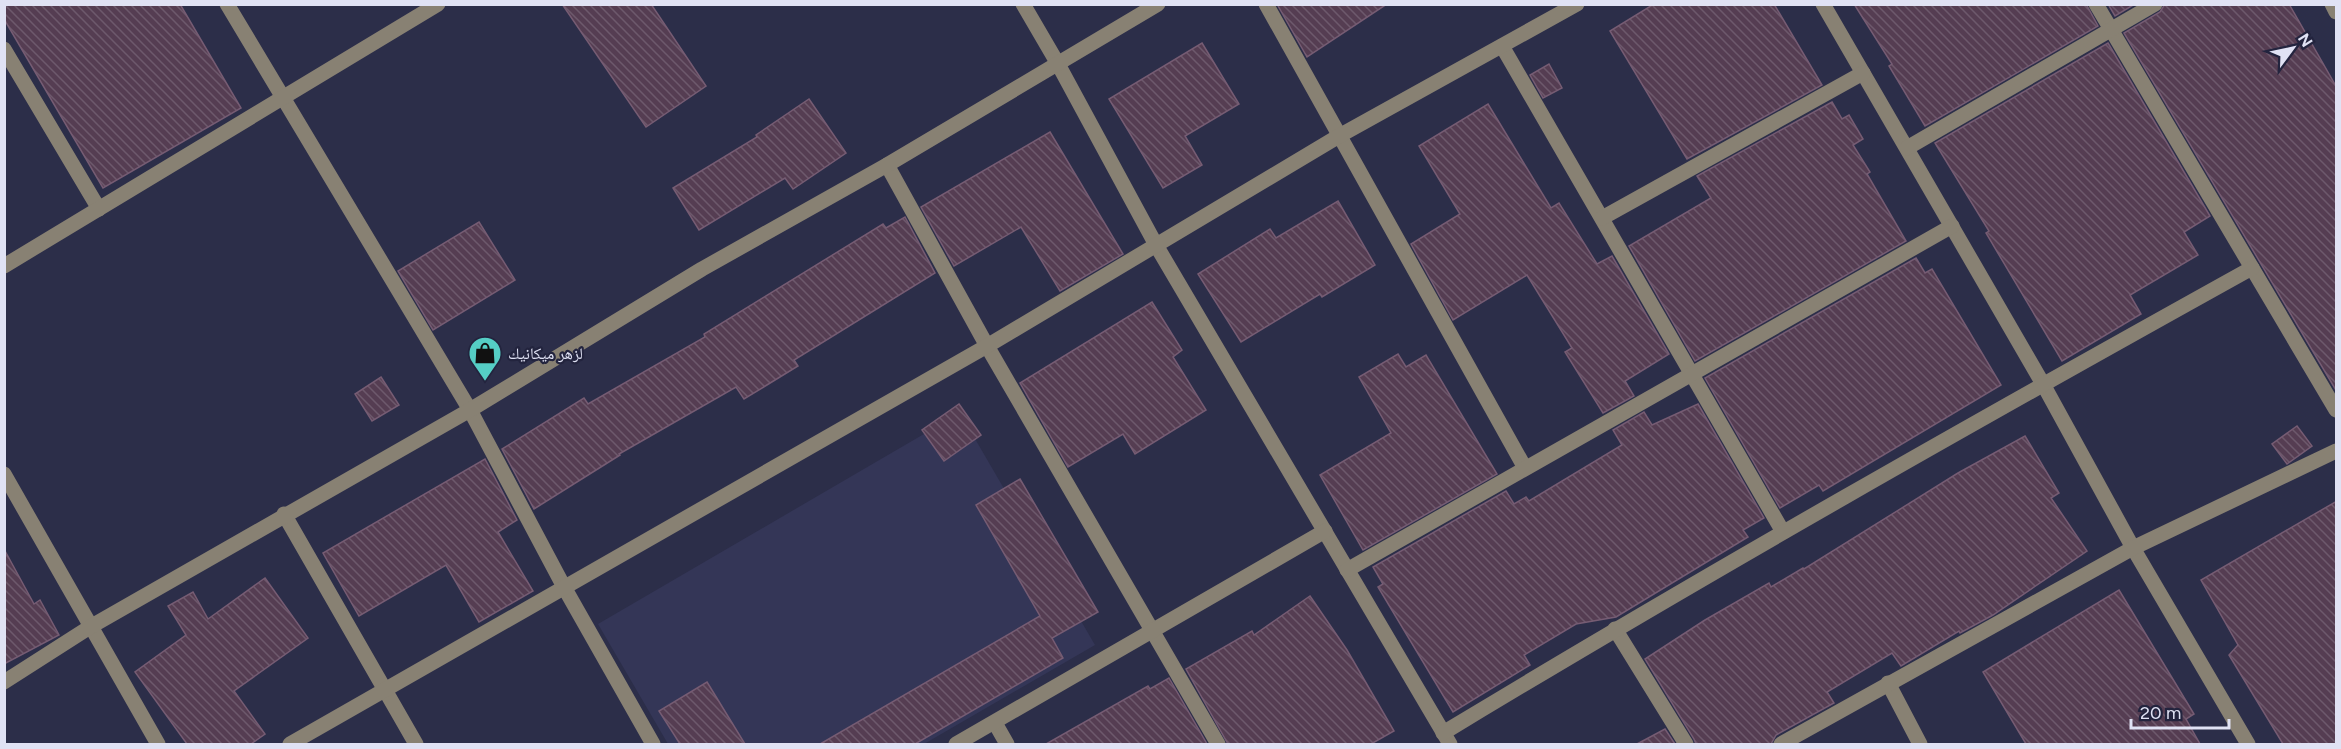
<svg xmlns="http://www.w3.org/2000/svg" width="2341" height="749" font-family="Figtree,'Noto Naskh Arabic',sans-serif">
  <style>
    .built { fill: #343657 }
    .building { fill: url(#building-back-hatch); stroke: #765c73; stroke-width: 1.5 }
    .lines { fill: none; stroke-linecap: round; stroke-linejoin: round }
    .minor { stroke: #888173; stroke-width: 15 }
    .labels { text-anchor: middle; stroke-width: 4.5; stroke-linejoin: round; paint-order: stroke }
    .poi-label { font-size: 16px; fill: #e0e2f4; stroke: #23243e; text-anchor: start }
  </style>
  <defs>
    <pattern id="building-back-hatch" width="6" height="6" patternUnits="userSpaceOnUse" patternTransform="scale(1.5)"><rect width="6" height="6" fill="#553d52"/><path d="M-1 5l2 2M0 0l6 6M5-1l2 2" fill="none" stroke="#6d596c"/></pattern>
  </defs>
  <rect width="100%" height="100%" fill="#2c2e49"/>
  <!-- built -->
  <path class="built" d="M 960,413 L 1095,645 L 924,744 L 668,744 L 598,624 Z"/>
  <!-- building -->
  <g class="building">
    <path d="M 4,4 L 180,4 L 241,108 L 103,188 L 4,19 Z"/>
    <path d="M 562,4 L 651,4 L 706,86 L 646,127 Z"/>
    <path d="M 1277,4 L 1387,4 L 1307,57 Z"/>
    <path d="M 1654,4 L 1774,4 L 1822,85 L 1687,159 L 1610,31 Z"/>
    <path d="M 1854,4 L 2086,4 L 2098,26 L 1925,126 L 1889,66 L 1892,64 Z"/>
    <path d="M 2108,4 L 2135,4 L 2115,16 Z"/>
    <path d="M 2165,4 L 2289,4 L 2337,88 L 2337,392 L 2124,33 L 2160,12 Z"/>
    <path d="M 1202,43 L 1239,104 L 1185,136 L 1202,165 L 1163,188 L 1109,99 Z"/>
    <path d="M 2108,43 L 2210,216 L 2184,232 L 2198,255 L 2130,295 L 2141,314 L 2062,361 L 1986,233 L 1989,231 L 1935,143 Z"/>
    <path d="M 1549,64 L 1562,88 L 1543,98 L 1530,75 Z"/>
    <path d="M 809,99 L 846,153 L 793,189 L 785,178 L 699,230 L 673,188 L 757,137 L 756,135 Z"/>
    <path d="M 1832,102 L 1842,119 L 1849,115 L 1863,139 L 1853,145 L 1870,172 L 1867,174 L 1906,241 L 1695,361 L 1629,246 L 1711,198 L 1697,176 Z"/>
    <path d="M 1488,104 L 1551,208 L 1559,203 L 1597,264 L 1612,256 L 1669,354 L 1625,381 L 1634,396 L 1603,413 L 1565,352 L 1572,348 L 1527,275 L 1453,320 L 1411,244 L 1460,214 L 1419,146 Z"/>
    <path d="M 1050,132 L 1123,254 L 1060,291 L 1021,227 L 954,266 L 921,207 Z"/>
    <path d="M 1338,201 L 1375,265 L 1322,297 L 1320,294 L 1241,342 L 1198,274 L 1270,229 L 1276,238 Z"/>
    <path d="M 905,217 L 935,273 L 794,360 L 798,366 L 744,399 L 736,387 L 619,454 L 620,455 L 534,509 L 502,449 L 584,398 L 588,404 L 705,337 L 704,334 L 883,224 L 886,228 Z"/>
    <path d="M 479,222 L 515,280 L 433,330 L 398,271 Z"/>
    <path d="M 1916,258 L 1925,273 L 1932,269 L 2001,385 L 1823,491 L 1819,485 L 1780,508 L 1705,378 Z"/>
    <path d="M 1152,302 L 1182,350 L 1173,357 L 1206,410 L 1135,454 L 1123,434 L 1068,467 L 1020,383 Z"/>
    <path d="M 1398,354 L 1406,367 L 1426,355 L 1497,474 L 1363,550 L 1320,475 L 1391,433 L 1359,377 Z"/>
    <path d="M 381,377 L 399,405 L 372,421 L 355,394 Z"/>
    <path d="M 959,404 L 981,435 L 944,461 L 922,430 Z"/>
    <path d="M 1698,404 L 1764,518 L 1743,530 L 1748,537 L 1616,617 L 1576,624 L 1524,655 L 1530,665 L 1453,712 L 1378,587 L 1383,584 L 1373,567 L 1506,491 L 1514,504 L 1526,497 L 1529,501 L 1622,445 L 1613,430 L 1644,412 L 1652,425 Z"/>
    <path d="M 2297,426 L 2312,446 L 2287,464 L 2272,444 Z"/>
    <path d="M 2025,436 L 2059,493 L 2051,498 L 2087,551 L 1993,615 L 1960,633 L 1959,631 L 1901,666 L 1892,653 L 1827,692 L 1834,703 L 1776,735 L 1771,744 L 1696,744 L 1694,739 L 1645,659 L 1705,620 L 1769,583 L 1771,587 L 1803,568 L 1804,569 L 1958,473 Z"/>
    <path d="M 485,459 L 517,520 L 498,532 L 533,591 L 479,622 L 446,565 L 359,616 L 323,553 Z"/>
    <path d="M 1020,479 L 1098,612 L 1052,638 L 1063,658 L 915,744 L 820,744 L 1040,616 L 976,505 Z"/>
    <path d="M 2337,501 L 2337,744 L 2283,744 L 2229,655 L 2238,645 L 2201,580 Z"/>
    <path d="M 4,549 L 34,604 L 40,600 L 59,635 L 4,664 Z"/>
    <path d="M 265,578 L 308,638 L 234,691 L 265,734 L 251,744 L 187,744 L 135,672 L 186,635 L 168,606 L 193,592 L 208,619 Z"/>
    <path d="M 2119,590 L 2194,714 L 2186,719 L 2200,744 L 2026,744 L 1983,672 Z"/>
    <path d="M 1310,596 L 1347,650 L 1394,731 L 1371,744 L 1228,744 L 1186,669 L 1252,631 L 1254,635 Z"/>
    <path d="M 1169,678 L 1207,744 L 1046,744 L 1148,686 L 1150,689 Z"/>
    <path d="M 707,682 L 745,744 L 680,744 L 659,711 Z"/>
    <path d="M 1665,729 L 1675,744 L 1637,744 Z"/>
  </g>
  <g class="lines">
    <!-- minor -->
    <g class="minor">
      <path d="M 227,4 L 470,410 L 564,587 L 653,744"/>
      <path d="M 1023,4 L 1058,64 L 1156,245 L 1450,744"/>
      <path d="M 1266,4 L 1525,468"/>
      <path d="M 1823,4 L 2043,384 L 2133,548 L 2248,744"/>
      <path d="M 2096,4 L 2336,410"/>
      <path d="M 2332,4 L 2336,12"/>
      <path d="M 1502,46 L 1783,532"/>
      <path d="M 4,49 L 99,209"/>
      <path d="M 1907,148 L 2155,4"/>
      <path d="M 887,165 L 987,346 L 1218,744"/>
      <path d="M 1602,218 L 1863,73"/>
      <path d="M 4,266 L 438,4"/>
      <path d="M 4,474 L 158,744"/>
      <path d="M 284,514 L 416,744"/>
      <path d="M 1347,570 L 1952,226"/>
      <path d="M 1615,629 L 1686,744"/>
      <path d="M 4,682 L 90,627 L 470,410 L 702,269 L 887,165 L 1158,4"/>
      <path d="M 1888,683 L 1920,744"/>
      <path d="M 995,723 L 1007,744"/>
      <path d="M 1443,733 C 1709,572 1980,419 2252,268"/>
      <path d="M 290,744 L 987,346 L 1339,136 L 1577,4"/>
      <path d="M 956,744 L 1325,531"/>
      <path d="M 1781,744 L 2133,548 L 2336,451"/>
    </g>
  </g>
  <!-- icons -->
  <defs>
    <g id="shop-pin" transform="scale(1.725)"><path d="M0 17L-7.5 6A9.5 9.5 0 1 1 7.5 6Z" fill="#55cec5" stroke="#23243e"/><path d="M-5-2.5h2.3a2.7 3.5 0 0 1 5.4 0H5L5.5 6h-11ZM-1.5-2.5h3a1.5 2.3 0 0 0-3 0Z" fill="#111"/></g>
  </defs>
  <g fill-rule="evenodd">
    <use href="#shop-pin" x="485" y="353"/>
  </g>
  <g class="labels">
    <!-- poi labels -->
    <g class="poi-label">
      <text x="508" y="359">لزهر ميكانيك</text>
    </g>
  </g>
  <!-- border -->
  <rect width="2341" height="749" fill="none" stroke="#e0e2f4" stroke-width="12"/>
  <!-- north arrow -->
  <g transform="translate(2293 48) rotate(57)" stroke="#23243e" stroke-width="4.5" paint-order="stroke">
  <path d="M0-4.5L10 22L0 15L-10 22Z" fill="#e0e2f4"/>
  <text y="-9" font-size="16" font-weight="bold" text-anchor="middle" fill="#e0e2f4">N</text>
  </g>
  <!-- scale -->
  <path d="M2131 719v9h98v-9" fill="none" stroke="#e0e2f4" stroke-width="3"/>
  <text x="2140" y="719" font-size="18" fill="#e0e2f4" stroke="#23243e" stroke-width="4.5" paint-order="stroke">20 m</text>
</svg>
